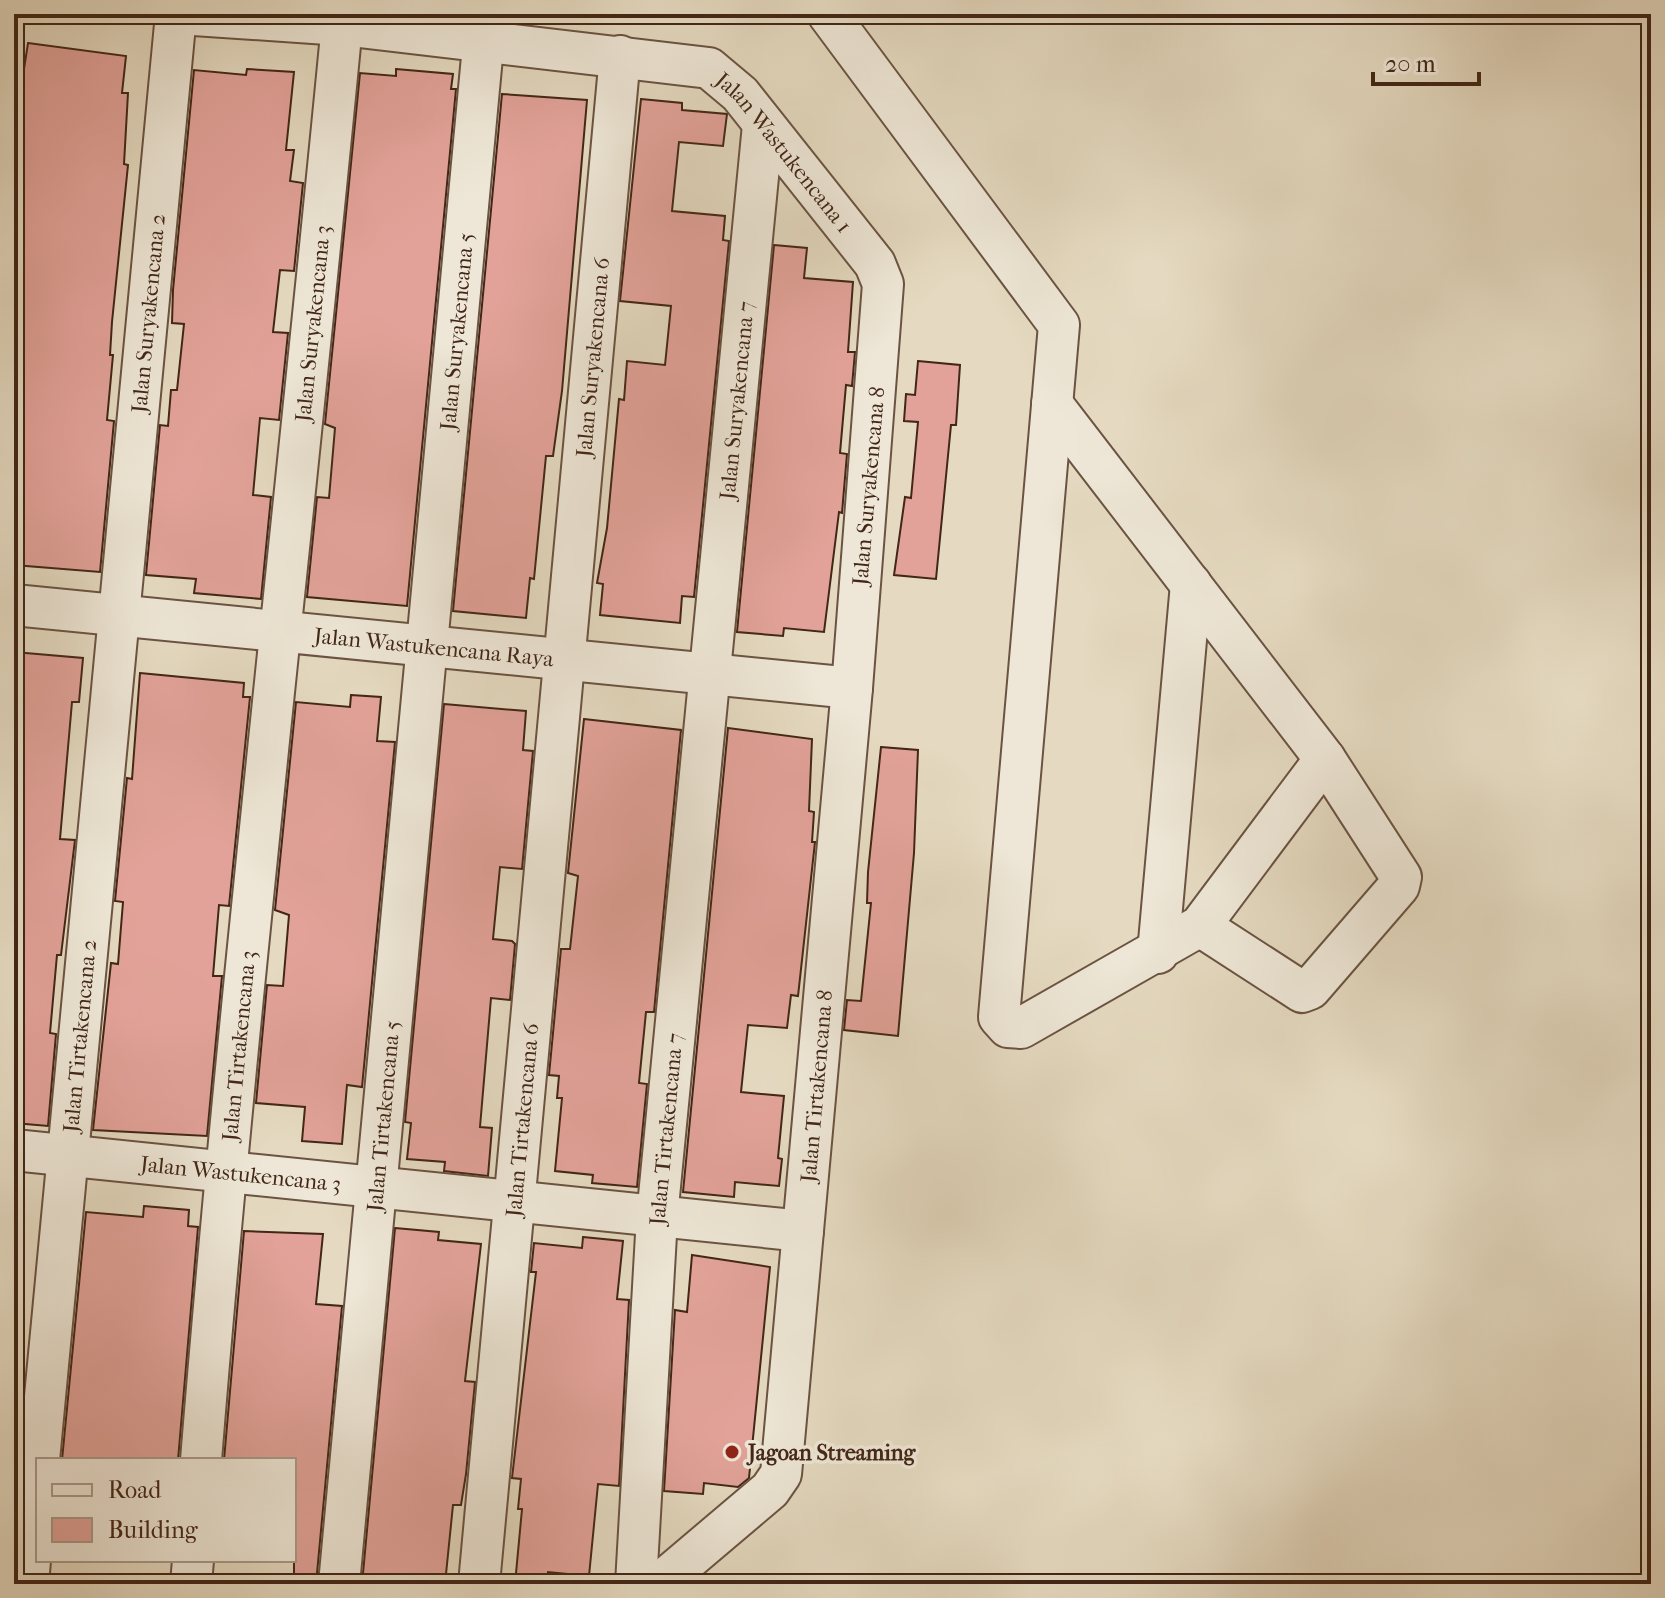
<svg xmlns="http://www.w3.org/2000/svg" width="1665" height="1598" font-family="'IM FELL French Canon',serif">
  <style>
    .building { fill: #e2a299; stroke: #422617; stroke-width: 2 }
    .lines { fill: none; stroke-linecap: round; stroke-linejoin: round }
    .street-casing { stroke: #6b5342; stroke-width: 44 }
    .street { stroke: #eee7d7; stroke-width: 40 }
    .poi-dot { fill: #8f2418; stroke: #eee7d7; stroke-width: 3 }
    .labels { text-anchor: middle; stroke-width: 7; stroke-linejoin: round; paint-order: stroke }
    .street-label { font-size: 22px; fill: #422617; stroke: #eee7d7 }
    .poi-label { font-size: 22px; font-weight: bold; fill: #422617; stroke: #eee7d7; text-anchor: start }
  </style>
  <rect width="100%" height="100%" fill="#e5dac1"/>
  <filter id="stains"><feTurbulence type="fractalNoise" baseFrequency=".0025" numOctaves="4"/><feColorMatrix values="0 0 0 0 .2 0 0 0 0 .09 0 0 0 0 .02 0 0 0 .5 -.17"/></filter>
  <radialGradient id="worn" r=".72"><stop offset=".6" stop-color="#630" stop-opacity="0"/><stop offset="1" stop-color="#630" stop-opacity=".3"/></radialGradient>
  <!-- building -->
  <g class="building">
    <path d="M 28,43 L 126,56 L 122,93 L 128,93 L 124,164 L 128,165 L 112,322 L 110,355 L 113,355 L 107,420 L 114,421 L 100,572 L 14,565 L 14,330 L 19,280 L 14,280 L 14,133 Z"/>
    <path d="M 247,69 L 294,72 L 286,150 L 294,150 L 290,181 L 303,183 L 294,271 L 280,270 L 273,332 L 288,333 L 279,420 L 260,418 L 253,495 L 271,497 L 261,599 L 194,593 L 196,579 L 146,575 L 160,425 L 168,426 L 171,390 L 177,390 L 184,324 L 172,323 L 173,290 L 194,70 L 246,75 Z"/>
    <path d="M 396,69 L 453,74 L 451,89 L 456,89 L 407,606 L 307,597 L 317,497 L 329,498 L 335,428 L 325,424 L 360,73 L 396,76 Z"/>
    <path d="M 502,94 L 587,100 L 562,391 L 553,456 L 546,456 L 534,579 L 530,578 L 526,618 L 453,611 Z"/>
    <path d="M 641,99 L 682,103 L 682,110 L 727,114 L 723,146 L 679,142 L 672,211 L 725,216 L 723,240 L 729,241 L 694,597 L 682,596 L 680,623 L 600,615 L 603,584 L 597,583 L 607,528 L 619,399 L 624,400 L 627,361 L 665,365 L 671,306 L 620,301 Z"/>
    <path d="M 774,245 L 807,248 L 804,278 L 853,282 L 848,352 L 855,352 L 852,386 L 846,385 L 840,453 L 847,454 L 842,513 L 839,512 L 824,632 L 784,628 L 783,636 L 737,632 Z"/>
    <path d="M 918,361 L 960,365 L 956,425 L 951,425 L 936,579 L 894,575 L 905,497 L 911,498 L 918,422 L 904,421 L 906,394 L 915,395 Z"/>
    <path d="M 14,652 L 83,658 L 79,702 L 72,702 L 60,839 L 75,840 L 61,955 L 57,955 L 50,1033 L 56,1034 L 48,1126 L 14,1123 Z"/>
    <path d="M 140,673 L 244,683 L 243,697 L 250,697 L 229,906 L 219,905 L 213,976 L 222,976 L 207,1136 L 93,1130 L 111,963 L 118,964 L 123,902 L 115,901 L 127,778 L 132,779 Z"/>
    <path d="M 351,695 L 381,697 L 377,741 L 395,742 L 362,1087 L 347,1085 L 342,1144 L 302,1141 L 305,1107 L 256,1103 L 267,985 L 283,986 L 289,915 L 275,910 L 296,702 L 350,707 Z"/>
    <path d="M 444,704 L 526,711 L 523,750 L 533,751 L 522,869 L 500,867 L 493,939 L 512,941 L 515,944 L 510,1000 L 491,998 L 480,1127 L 492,1128 L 488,1176 L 444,1171 L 445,1162 L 407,1159 L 411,1123 L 405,1122 Z"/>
    <path d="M 584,719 L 681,730 L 654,1012 L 646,1012 L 639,1083 L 647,1084 L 637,1187 L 592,1183 L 593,1175 L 555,1171 L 562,1098 L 557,1098 L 559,1076 L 549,1075 L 561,949 L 570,949 L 578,876 L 568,873 Z"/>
    <path d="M 728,728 L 812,739 L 809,811 L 814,812 L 812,842 L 815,842 L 798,996 L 791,995 L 787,1028 L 748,1025 L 741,1092 L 784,1096 L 778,1158 L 782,1159 L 779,1186 L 735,1182 L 734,1197 L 683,1192 Z"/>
    <path d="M 881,747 L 918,750 L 914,853 L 898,1036 L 844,1030 L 847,1000 L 861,1001 L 871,903 L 867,903 L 868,872 Z"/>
    <path d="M 144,1206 L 189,1210 L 188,1226 L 198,1227 L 178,1460 L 62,1460 L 86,1212 L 143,1217 Z"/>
    <path d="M 395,1228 L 439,1232 L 438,1240 L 481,1244 L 465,1381 L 475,1382 L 466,1474 L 461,1505 L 453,1505 L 445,1584 L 362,1584 Z"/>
    <path d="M 244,1231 L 323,1234 L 316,1304 L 342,1306 L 316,1584 L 294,1584 L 294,1460 L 224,1460 Z"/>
    <path d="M 583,1237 L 623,1241 L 617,1299 L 629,1300 L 619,1486 L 598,1484 L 589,1576 L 548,1572 L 547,1584 L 515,1584 L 522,1509 L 518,1509 L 521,1479 L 512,1478 L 536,1272 L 531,1272 L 534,1243 L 582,1248 Z"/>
    <path d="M 692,1255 L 770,1267 L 749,1478 L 738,1487 L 704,1483 L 703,1494 L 664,1491 L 675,1310 L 687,1312 Z"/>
  </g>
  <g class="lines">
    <!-- street casing -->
    <g class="street-casing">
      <g id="street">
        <path id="s1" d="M 179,14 L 342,25 L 709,68 L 740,94 L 875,264 L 883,284 L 852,688 L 781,1474 L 770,1490 L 659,1584"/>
        <path d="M 828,14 L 1059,325 L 999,1017 L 1008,1027 L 1021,1028 L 1200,926 L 1325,759"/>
        <path d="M 1052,404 L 1325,759 L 1401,877 L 1399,886 L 1310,989 L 1302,992 L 1200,926"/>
        <path id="s2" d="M 14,605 L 852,688"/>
        <path d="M 1158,953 L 1191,584"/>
        <path id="s3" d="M 14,1150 L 803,1231"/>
        <path id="s4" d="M 39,1460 L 176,14"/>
        <path id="s5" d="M 201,1460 C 240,977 297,496 343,14"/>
        <path d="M 28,1584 L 38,1467"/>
        <path d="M 191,1584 L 193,1560"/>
        <path id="s6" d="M 339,1584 L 486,14"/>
        <path id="s7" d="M 479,1584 L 620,56"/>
        <path id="s8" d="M 636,1584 L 657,1217 L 763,125"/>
      </g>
    </g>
    <!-- street -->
    <use href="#street" class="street"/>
  </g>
  <!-- markers -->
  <circle class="poi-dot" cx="732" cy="1452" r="8"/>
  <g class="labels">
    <!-- street labels -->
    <g class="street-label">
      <text dy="8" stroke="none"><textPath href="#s1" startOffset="646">Jalan Wastukencana 1</textPath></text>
      <text dy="8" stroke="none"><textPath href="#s4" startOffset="1152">Jalan Suryakencana 2</textPath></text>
      <text dy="8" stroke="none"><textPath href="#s5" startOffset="1142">Jalan Suryakencana 3</textPath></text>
      <text dy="8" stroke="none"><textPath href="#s6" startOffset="1258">Jalan Suryakencana 5</textPath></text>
      <text dy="8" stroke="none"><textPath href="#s7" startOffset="1232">Jalan Suryakencana 6</textPath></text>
      <text dy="8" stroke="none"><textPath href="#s8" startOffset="1188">Jalan Suryakencana 7</textPath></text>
      <text transform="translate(868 486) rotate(-85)" y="8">Jalan Suryakencana 8</text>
      <text dy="8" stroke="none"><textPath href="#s2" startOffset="422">Jalan Wastukencana Raya</textPath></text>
      <text dy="8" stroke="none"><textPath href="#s4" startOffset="426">Jalan Tirtakencana 2</textPath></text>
      <text dy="8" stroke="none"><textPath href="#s5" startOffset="416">Jalan Tirtakencana 3</textPath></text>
      <text transform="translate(816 1086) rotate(-85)" y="8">Jalan Tirtakencana 8</text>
      <text dy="8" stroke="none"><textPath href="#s6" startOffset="470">Jalan Tirtakencana 5</textPath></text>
      <text dy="8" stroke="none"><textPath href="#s7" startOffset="466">Jalan Tirtakencana 6</textPath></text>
      <text dy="8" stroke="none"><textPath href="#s8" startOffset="456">Jalan Tirtakencana 7</textPath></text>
      <text dy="8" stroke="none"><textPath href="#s3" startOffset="228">Jalan Wastukencana 3</textPath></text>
    </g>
    <!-- poi labels -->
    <g class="poi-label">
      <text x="748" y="1460">Jagoan Streaming</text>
    </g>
  </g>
  <!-- margin -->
  <rect width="1665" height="1598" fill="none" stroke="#e5dac1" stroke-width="48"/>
  <rect x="16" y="16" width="1633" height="1566" fill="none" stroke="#422617" stroke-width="4"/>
  <rect x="24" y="24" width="1617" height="1550" fill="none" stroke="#422617" stroke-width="2"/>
  <!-- legend -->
  <rect x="36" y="1458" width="260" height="104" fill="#eee7d7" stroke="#a99a8a" stroke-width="2"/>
  <rect x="52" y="1484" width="40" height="12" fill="#eee7d7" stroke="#a99a8a" stroke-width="2"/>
  <text x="108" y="1498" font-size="24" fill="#422617">Road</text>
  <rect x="52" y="1518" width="40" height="24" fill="#e2a299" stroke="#a99a8a" stroke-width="2"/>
  <text x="108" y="1538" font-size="24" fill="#422617">Building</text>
  <!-- scale -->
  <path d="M1373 72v12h106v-12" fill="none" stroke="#422617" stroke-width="4"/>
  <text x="1385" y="72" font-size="24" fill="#422617" stroke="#eee7d7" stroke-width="6" paint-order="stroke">20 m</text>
  <rect width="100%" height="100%" filter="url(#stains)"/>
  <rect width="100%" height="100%" fill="url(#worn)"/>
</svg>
